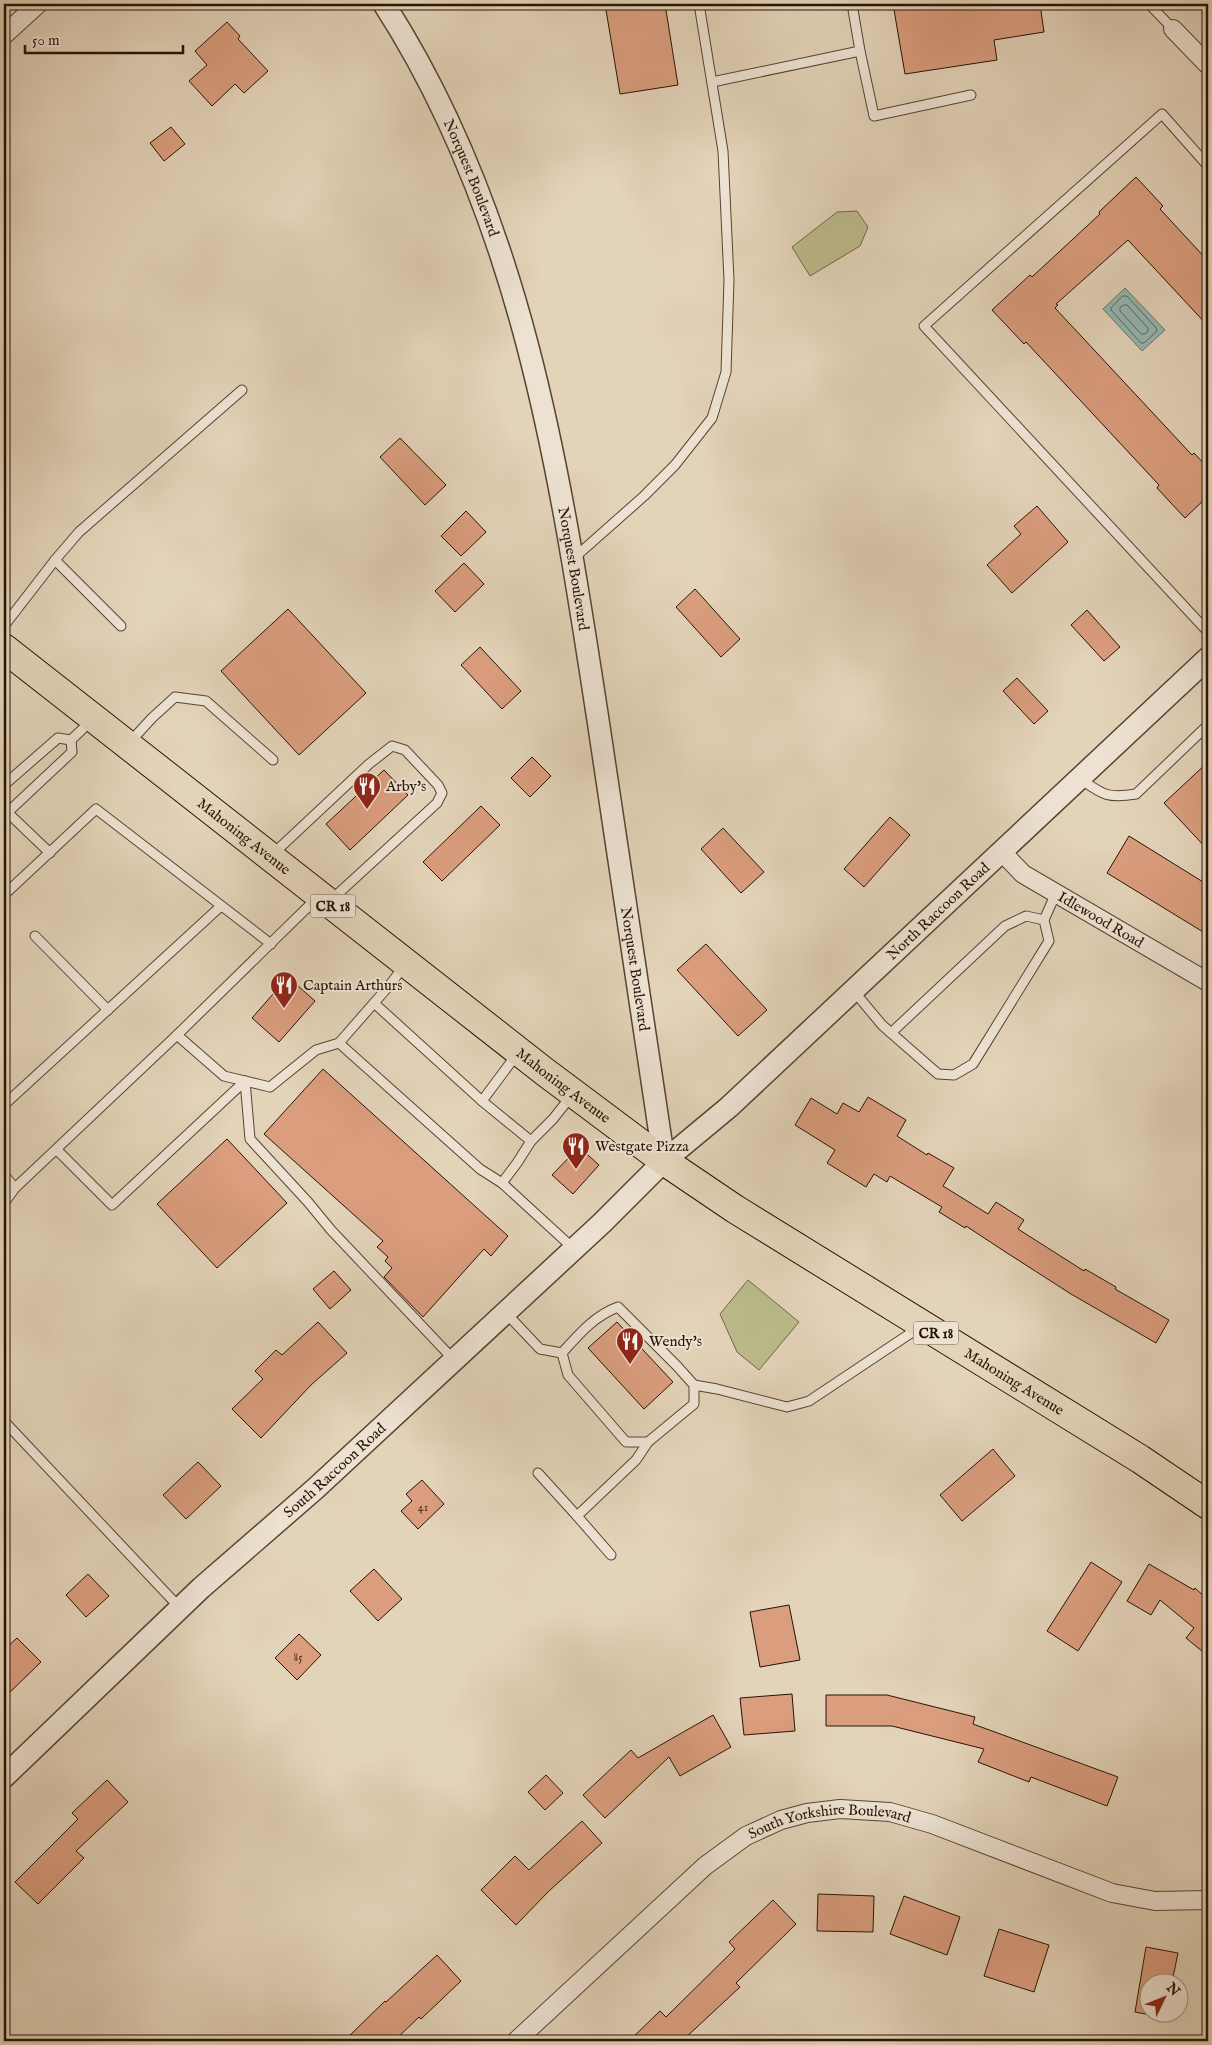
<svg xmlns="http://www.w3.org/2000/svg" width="1212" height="2045" font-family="'IM FELL English',serif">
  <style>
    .green { fill: #bbba8a; stroke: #716747 }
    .water { fill: #95b7b3; stroke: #69766d }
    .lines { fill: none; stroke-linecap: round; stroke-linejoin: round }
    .shore { stroke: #5e665c; stroke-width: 1 }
    .building { fill: #da9d7e; stroke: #271404 }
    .service-casing { stroke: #564431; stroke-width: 11 }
    .minor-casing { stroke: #564431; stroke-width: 20 }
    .tertiary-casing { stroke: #564431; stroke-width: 24 }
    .primary-casing { stroke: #271404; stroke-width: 30 }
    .service { stroke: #ede2d2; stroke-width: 9 }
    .minor { stroke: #ede2d2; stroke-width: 18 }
    .tertiary { stroke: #ede2d2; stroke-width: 21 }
    .primary { stroke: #e3d3b9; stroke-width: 28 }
    .labels { text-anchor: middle; stroke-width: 4; stroke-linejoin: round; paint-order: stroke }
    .number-label { font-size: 12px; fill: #543622 }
    .shield { fill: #ede2d2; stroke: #625242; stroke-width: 1 }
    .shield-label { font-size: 14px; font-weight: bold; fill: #271404 }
    .street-label { font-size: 15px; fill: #271404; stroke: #ede2d2 }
    .poi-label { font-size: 15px; fill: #271404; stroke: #ede2d2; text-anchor: start }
  </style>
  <rect width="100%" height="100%" fill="#e3d3b9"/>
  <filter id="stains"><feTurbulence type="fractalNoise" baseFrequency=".004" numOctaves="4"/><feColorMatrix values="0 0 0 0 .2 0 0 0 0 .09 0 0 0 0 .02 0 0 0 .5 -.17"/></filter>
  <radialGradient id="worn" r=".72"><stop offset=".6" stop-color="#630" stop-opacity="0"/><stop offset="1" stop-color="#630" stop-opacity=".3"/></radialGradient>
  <!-- green -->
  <g class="green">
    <path d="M 857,211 L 868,227 L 860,246 L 810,276 L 792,247 L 837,212 Z"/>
    <path d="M 748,1280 L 799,1322 L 759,1370 L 737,1352 L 720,1314 Z"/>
  </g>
  <!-- water -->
  <path class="water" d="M 1125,288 L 1165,330 L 1142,351 L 1103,309 Z"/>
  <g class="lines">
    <!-- shore -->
    <g class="shore">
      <path d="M 1123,296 L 1127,296 L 1157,329 L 1156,332 L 1144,343 L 1141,343 L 1111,310 L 1111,308 Z"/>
      <path d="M 1124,305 L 1127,305 L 1148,328 L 1148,331 L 1145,334 L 1141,334 L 1120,311 L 1120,308 Z"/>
    </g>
  </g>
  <!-- building -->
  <g class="building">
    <path d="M 605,4 L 665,4 L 678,85 L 620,94 Z"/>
    <path d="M 893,4 L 1040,4 L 1044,32 L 994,40 L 997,60 L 905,74 Z"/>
    <path d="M 227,22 L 240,36 L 238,39 L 268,71 L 244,93 L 235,84 L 212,106 L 189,81 L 207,65 L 195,51 Z"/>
    <path d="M 171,127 L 185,144 L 164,161 L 150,143 Z"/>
    <path d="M 1136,177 L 1163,206 L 1160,209 L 1208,261 L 1208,326 L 1128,240 L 1056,304 L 1058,305 L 1055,308 L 1192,455 L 1194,453 L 1208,468 L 1208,496 L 1185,518 L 1157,488 L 1159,485 L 1026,342 L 1024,344 L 992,310 L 1030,275 L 1032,277 L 1100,214 L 1099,212 Z"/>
    <path d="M 400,438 L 446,485 L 425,505 L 380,457 Z"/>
    <path d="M 1037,506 L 1068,542 L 1012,593 L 987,565 L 1021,534 L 1014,526 Z"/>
    <path d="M 466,511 L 486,532 L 461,556 L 441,536 Z"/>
    <path d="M 464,563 L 484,584 L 455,612 L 435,591 Z"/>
    <path d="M 695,589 L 740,639 L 721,657 L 676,607 Z"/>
    <path d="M 288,609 L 366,693 L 299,755 L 221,671 Z"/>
    <path d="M 1087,610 L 1120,647 L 1104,661 L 1071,625 Z"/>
    <path d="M 480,647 L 521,691 L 502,709 L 461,665 Z"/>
    <path d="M 1017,678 L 1048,711 L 1034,724 L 1003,691 Z"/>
    <path d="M 532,757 L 551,776 L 530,797 L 511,778 Z"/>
    <path d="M 1208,762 L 1208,850 L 1164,803 Z"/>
    <path d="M 384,770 L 408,795 L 350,850 L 326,824 Z"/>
    <path d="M 481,806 L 500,825 L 442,881 L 423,862 Z"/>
    <path d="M 890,817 L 910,835 L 864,887 L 844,869 Z"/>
    <path d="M 723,828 L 764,872 L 741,893 L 701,849 Z"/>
    <path d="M 1129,836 L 1208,885 L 1208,935 L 1107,873 Z"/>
    <path d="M 706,944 L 767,1010 L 738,1036 L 677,970 Z"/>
    <path d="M 288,977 L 315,1001 L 279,1042 L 252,1018 Z"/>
    <path d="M 323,1069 L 508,1236 L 491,1256 L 484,1249 L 423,1317 L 384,1277 L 392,1268 L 385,1261 L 388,1257 L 377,1247 L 383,1241 L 264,1134 Z"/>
    <path d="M 868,1097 L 906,1120 L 897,1136 L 927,1155 L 928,1153 L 954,1168 L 943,1186 L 988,1214 L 996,1202 L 1024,1220 L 1018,1229 L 1084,1271 L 1085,1269 L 1116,1287 L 1115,1289 L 1169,1320 L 1156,1343 L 1071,1294 L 1004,1251 L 966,1226 L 965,1228 L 939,1212 L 942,1207 L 890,1176 L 887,1182 L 874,1174 L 866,1187 L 827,1163 L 835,1150 L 795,1125 L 811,1098 L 837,1114 L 843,1103 L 859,1112 Z"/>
    <path d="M 227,1139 L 287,1203 L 217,1268 L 157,1204 Z"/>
    <path d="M 579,1147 L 599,1165 L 573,1194 L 552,1175 Z"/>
    <path d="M 334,1271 L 351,1290 L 330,1309 L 313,1289 Z"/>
    <path d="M 318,1322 L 347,1353 L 311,1385 L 261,1438 L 232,1409 L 263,1379 L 255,1371 L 276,1350 L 282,1355 Z"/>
    <path d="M 617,1322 L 673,1382 L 644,1409 L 588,1348 Z"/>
    <path d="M 993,1449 L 1015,1476 L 962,1521 L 940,1495 Z"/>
    <path d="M 198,1462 L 221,1486 L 186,1519 L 163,1495 Z"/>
    <path d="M 422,1480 L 444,1504 L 418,1529 L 401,1511 L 412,1501 L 406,1494 Z"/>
    <path d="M 1091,1562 L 1122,1582 L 1078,1651 L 1047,1631 Z"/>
    <path d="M 1149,1564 L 1194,1590 L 1195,1588 L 1208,1600 L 1208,1656 L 1186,1638 L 1194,1628 L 1160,1600 L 1151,1615 L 1127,1601 Z"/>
    <path d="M 374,1569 L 402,1599 L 378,1621 L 350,1591 Z"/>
    <path d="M 88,1574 L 109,1596 L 86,1617 L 66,1595 Z"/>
    <path d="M 789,1605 L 800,1660 L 760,1667 L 750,1612 Z"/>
    <path d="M 299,1634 L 321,1655 L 297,1680 L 275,1658 Z"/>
    <path d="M 17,1638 L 41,1662 L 4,1698 L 4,1650 Z"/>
    <path d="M 792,1694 L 795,1731 L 744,1735 L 740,1698 Z"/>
    <path d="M 826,1695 L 887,1695 L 975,1717 L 973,1724 L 1118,1777 L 1107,1806 L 1031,1777 L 1029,1782 L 978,1762 L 984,1749 L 892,1726 L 826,1726 Z"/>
    <path d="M 713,1715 L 731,1747 L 680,1776 L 669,1757 L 605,1818 L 583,1795 L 631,1750 L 638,1758 Z"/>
    <path d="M 546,1775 L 563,1793 L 545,1810 L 528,1792 Z"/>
    <path d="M 107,1780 L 128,1802 L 76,1851 L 84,1858 L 38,1904 L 15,1882 L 78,1819 L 72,1813 Z"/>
    <path d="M 582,1821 L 602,1843 L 549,1891 L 516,1925 L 481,1890 L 515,1856 L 529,1870 Z"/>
    <path d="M 818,1894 L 874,1896 L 873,1932 L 817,1931 Z"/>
    <path d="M 904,1896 L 960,1917 L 947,1955 L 890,1934 Z"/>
    <path d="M 773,1900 L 796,1924 L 736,1983 L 740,1987 L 682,2041 L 629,2041 L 660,2011 L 666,2017 L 735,1949 L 729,1942 Z"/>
    <path d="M 999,1929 L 1049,1945 L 1034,1992 L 984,1976 Z"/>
    <path d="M 1146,1947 L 1178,1953 L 1172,1982 L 1150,1982 L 1150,2012 L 1167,2012 L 1166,2018 L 1135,2012 Z"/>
    <path d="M 437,1955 L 461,1981 L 421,2019 L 419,2017 L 394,2041 L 344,2041 L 385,2001 L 386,2002 Z"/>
  </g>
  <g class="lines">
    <!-- service casing -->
    <g class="service-casing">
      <g id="service">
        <path d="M 1149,4 L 1173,29"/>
        <path d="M 860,51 L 874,116 L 971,95"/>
        <path d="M 712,82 L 860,51 L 852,4"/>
        <path d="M 4,154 L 4,157"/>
        <path d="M 1208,166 L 1162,114 L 924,326 L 1208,632"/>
        <path d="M 574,558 L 644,496 L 675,465 L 712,418 L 726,372 L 729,280 L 723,151 L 699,4"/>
        <path d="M 55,560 L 121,626"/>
        <path d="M 4,626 L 55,560 L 79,532 L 242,390"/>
        <path d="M 129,743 L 152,718 L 175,697 L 206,701 L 273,760"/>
        <path d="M 1079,778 C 1102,794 1106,799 1136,794 L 1208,725"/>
        <path d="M 4,785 L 58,738 L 71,740 L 91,721"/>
        <path d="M 4,809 L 50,853"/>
        <path d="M 8,812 L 72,752 L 71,740"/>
        <path d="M 273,854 L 369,764 L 392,746 L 405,750 L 438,785 L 442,793 L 437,803 L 330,901"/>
        <path d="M 4,895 L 96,809 L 271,944"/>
        <path d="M 35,936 L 108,1010"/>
        <path d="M 405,965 L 388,987 L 339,1043 L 480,1169 L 502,1183"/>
        <path d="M 853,990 L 882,1025 L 938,1074 L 954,1075 L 973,1064 L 1049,941 L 1044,920 L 1056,893"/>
        <path d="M 374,1003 L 482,1101"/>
        <path d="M 891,1033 L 1005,926 L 1026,916 L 1044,920"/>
        <path d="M 177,1035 L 224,1076 L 270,1087 L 316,1050 L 339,1043"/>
        <path d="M 517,1054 L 482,1101 L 531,1141 L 517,1163 L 502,1183 L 574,1249"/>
        <path d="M 245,1081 L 250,1139 L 308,1202 L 331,1230 L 454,1360"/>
        <path d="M 4,1105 L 221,906"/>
        <path d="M 531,1141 L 553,1119 L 572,1095"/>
        <path d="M 57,1150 L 112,1205 L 245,1081"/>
        <path d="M 4,1175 L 15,1188"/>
        <path d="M 4,1203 L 15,1188 L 177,1035 L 317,898"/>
        <path d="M 618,1307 L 677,1366 L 694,1385 L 694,1404 L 648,1442 L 626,1442 L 568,1375 L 562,1353 C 579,1334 594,1316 618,1307 Z"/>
        <path d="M 506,1313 L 540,1349 L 562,1353"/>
        <path d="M 694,1385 L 717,1389 L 787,1407 L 809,1401 L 920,1327"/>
        <path d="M 4,1421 L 180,1608"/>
        <path d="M 538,1473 L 577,1516"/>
        <path d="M 611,1555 L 577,1516 L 636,1460 L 648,1442"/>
      </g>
    </g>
    <!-- minor casing -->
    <g class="minor-casing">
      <g id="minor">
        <path d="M 1173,29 L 1208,65"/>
        <path d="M 4,35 L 38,4"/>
        <path id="s1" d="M 1001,851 L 1023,874 L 1208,982"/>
        <path id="s2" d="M 516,2041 L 705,1866 L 746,1836 L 781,1820 L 807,1813 L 840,1809 L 890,1812 L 932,1824 L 1112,1893 L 1155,1901 L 1208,1900"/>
      </g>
    </g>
    <!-- tertiary casing -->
    <g class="tertiary-casing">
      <g id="tertiary">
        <path id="s3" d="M 384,4 C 522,218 560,472 598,720 C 620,867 642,1014 664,1161"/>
        <path id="s4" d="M 4,1777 L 201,1588 L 315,1489 L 602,1223 L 664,1161 L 729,1107 L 1208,658"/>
      </g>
    </g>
    <!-- primary casing -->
    <g class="primary-casing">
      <g id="primary">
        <path id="s5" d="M 4,648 L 545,1072 L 664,1161 L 735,1209 L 1140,1459 L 1208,1505"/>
      </g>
    </g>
    <!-- service -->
    <use href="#service" class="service"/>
    <!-- minor -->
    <use href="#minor" class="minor"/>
    <!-- tertiary -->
    <use href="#tertiary" class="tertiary"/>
    <!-- primary -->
    <use href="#primary" class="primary"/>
  </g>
  <!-- icons -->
  <defs>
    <g id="restaurant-pin" transform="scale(1.4375)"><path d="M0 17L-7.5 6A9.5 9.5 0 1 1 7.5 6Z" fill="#8f2418" stroke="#ede2d2"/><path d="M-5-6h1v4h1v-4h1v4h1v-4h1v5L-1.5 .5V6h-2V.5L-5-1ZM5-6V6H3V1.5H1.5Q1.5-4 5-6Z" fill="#fff"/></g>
  </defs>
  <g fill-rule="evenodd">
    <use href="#restaurant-pin" x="367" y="786"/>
    <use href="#restaurant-pin" x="284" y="985"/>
    <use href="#restaurant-pin" x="576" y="1146"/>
    <use href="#restaurant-pin" x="630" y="1341"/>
  </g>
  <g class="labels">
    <!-- number labels -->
    <g class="number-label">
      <text x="423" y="1511">41</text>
      <text x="298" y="1661">85</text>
    </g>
    <!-- shield labels -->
    <g class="shield">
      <rect x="310.5" y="894.5" width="45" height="23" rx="4"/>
      <rect x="913.5" y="1321.5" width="45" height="23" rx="4"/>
    </g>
    <g class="shield-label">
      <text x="333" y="911">CR 18</text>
      <text x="936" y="1338">CR 18</text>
    </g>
    <!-- street labels -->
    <g class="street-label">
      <text dy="5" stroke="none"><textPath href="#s3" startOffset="195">Norquest Boulevard</textPath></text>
      <text dy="5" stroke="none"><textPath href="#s3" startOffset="600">Norquest Boulevard</textPath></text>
      <text dy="5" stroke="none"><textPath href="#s5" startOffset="305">Mahoning Avenue</textPath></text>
      <text dy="5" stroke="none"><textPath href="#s4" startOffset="1274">North Raccoon Road</textPath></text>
      <text dy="5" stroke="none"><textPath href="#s1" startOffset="122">Idlewood Road</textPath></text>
      <text dy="5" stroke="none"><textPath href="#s3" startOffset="1005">Norquest Boulevard</textPath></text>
      <text dy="5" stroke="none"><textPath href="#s5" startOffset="710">Mahoning Avenue</textPath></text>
      <text dy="5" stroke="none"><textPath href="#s5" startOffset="1250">Mahoning Avenue</textPath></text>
      <text dy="5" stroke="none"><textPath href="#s4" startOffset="451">South Raccoon Road</textPath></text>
      <text dy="5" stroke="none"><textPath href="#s2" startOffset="395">South Yorkshire Boulevard</textPath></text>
    </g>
    <!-- poi labels -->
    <g class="poi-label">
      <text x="386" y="791">Arby's</text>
      <text x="303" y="990">Captain Arthurs</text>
      <text x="595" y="1151">Westgate Pizza</text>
      <text x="649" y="1346">Wendy's</text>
    </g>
  </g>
  <!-- margin -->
  <rect width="1212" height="2045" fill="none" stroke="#e3d3b9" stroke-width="20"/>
  <rect x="5" y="5" width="1202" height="2035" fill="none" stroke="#271404" stroke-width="2.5"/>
  <rect x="10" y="10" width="1192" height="2025" fill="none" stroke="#271404"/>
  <!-- north arrow -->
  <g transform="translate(1164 1998) rotate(47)"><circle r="24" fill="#ede2d2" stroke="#9e9080"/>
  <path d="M0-4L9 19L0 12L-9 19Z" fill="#8f2418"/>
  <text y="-8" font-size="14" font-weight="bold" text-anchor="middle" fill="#271404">N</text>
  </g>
  <!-- scale -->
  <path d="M25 45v8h158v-8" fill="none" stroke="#271404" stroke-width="2.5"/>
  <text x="32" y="45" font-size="15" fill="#271404" stroke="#ede2d2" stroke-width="4" paint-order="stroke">50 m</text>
  <rect width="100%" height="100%" filter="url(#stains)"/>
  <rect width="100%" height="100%" fill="url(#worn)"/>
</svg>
